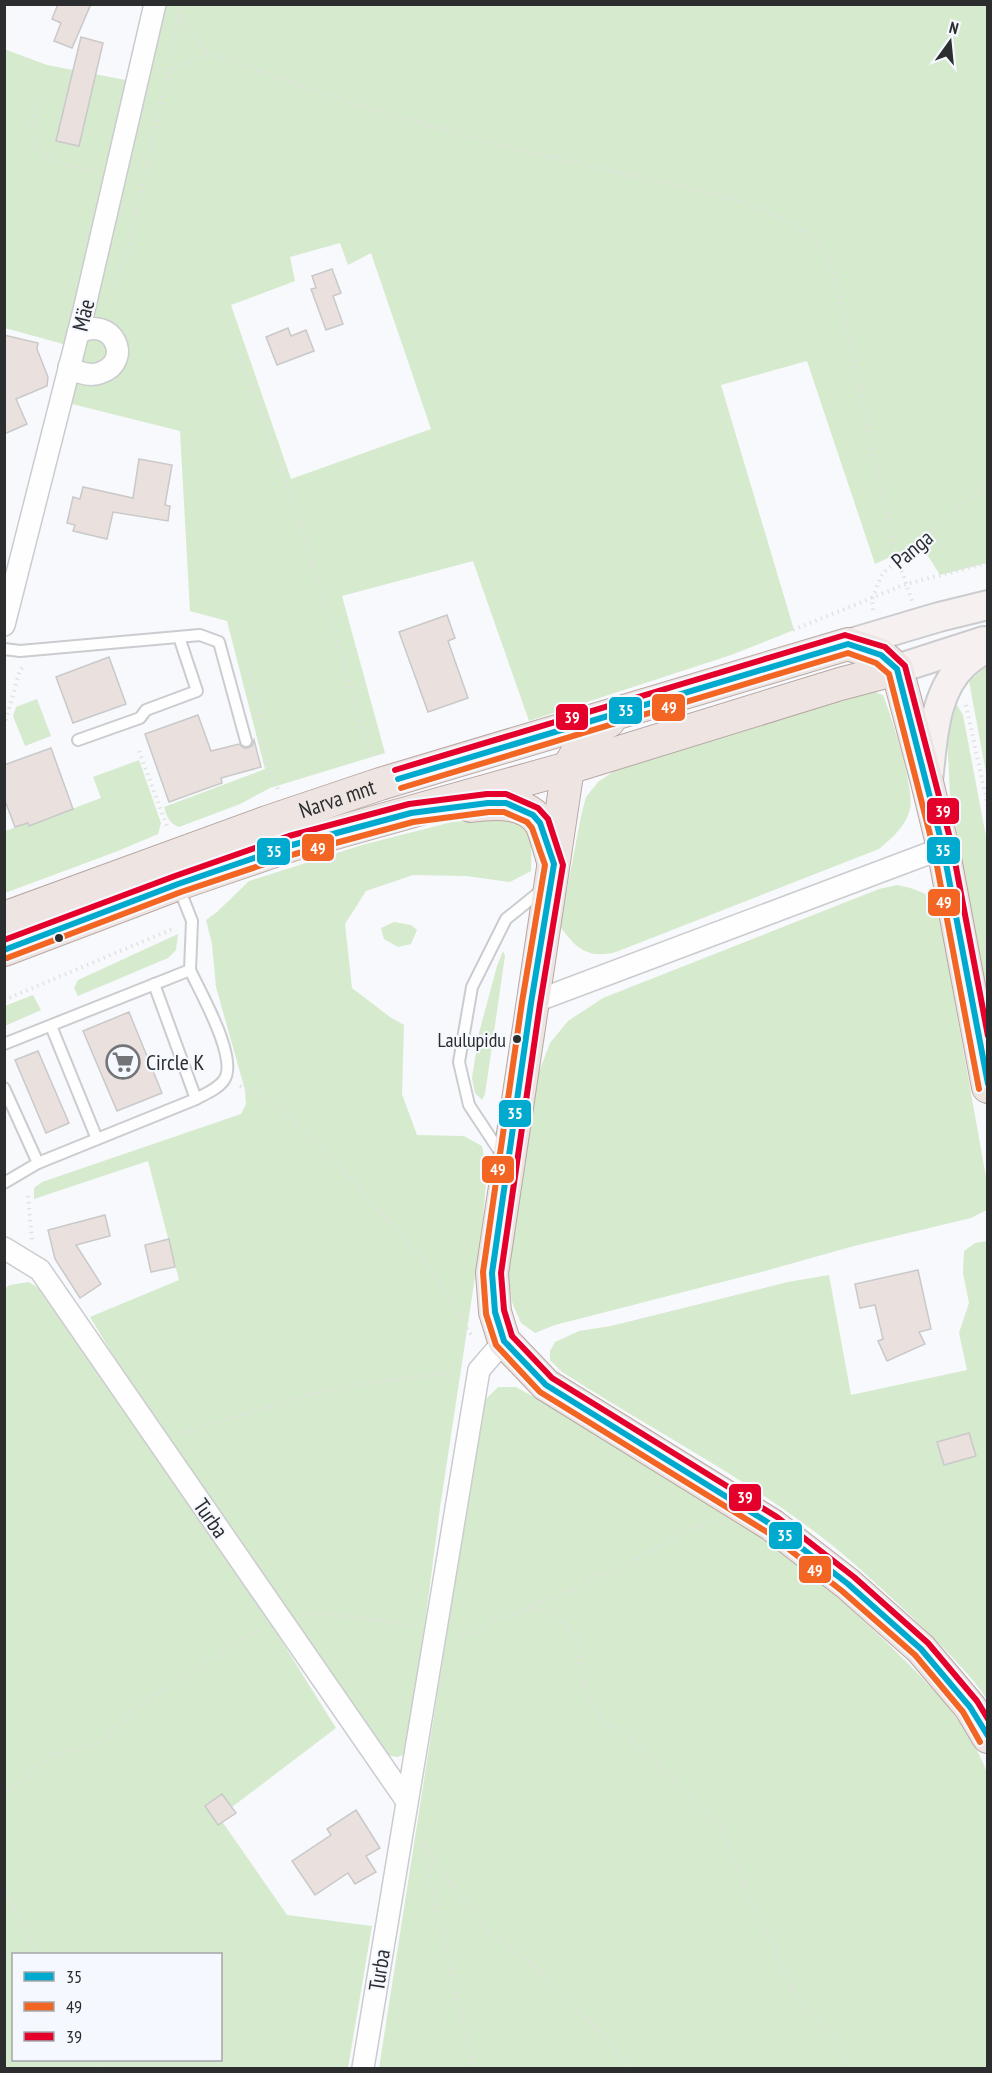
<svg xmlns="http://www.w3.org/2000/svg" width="992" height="2073" font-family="'PT Sans Narrow',sans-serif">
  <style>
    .green { fill: #d6eacd; fill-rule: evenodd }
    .building { fill: #eae0de; stroke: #c9c9c9; stroke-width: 1.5 }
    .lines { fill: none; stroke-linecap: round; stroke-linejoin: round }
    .service-casing { stroke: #cbcccf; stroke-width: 14 }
    .minor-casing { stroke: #cbcccf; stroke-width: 24 }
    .secondary-casing { stroke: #cbcccf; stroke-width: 32 }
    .primary-casing { stroke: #b8a8a5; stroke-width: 34 }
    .path { stroke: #e2e2e3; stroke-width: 4; stroke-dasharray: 1.5 4.5; stroke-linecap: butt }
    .service { stroke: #fefeff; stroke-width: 10 }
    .minor { stroke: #fefeff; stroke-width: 21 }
    .secondary { stroke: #f6f1f0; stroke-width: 28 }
    .primary { stroke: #eee5e2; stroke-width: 32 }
    .bus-1-casing { stroke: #f5f8fe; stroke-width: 10 }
    .bus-2-casing { stroke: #f5f8fe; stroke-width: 10 }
    .bus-3-casing { stroke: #f5f8fe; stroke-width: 10 }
    .bus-1 { stroke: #00a9ce; stroke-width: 6 }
    .bus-2 { stroke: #f26522; stroke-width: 6 }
    .bus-3 { stroke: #e4002b; stroke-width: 6 }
    .bus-dot { fill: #2b2d2f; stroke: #f5f8fe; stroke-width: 2 }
    .labels { text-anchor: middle; stroke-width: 4.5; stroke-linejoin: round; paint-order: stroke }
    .bus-label { font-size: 20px; fill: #2b2d2f; stroke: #f5f8fe; text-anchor: end }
    .street-label { font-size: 22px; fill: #2b2d2f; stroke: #f5f8fe }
    .poi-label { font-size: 22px; fill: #2b2d2f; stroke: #f5f8fe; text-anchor: start }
    .line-badge { stroke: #f5f8fe; stroke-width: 2 }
    .badge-label { font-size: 16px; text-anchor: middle; font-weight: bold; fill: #fff }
  </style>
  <rect width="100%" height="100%" fill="#f7f9fc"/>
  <!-- green -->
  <g class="green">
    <path d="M 148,4 L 987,5 L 987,563 L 940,575 L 920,543 L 875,564 L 807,361 L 721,385 L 794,630 L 731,655 L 529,721 L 473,561 L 342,596 L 385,753 L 270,788 L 240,804 L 179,827 C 169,823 167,817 164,807 L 265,769 L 227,621 L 190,611 L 180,431 L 60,401 L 74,347 L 5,328 L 4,49 L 47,65 L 131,81 ZM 340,243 L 348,265 L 371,253 L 431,429 L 291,479 L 231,305 L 295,281 L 290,257 Z"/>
    <path d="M 987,666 L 987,778 L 969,681 Z"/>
    <path d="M 872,691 L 883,695 C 891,715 915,790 910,809 C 906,826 892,838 879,849 L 616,952 C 588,959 576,949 560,926 L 581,816 L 586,797 L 598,782 L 617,769 Z"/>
    <path d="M 37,699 L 51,736 L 25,746 L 13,716 L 16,707 Z"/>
    <path d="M 957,705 L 963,715 L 987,842 L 987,993 L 950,795 L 947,735 L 951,707 Z"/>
    <path d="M 139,760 L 161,823 L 158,834 L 118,851 L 5,893 L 5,831 L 28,823 L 29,825 L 101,798 L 93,777 Z"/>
    <path d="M 497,818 C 534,826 532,836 531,871 L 510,882 L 466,876 L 413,875 L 366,891 L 345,924 L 352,988 L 390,1017 L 404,1025 L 402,1094 L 417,1135 L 464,1136 L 482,1146 L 487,1172 L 482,1231 L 440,1508 L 418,1676 L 403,1755 L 397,1757 L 383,1754 L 150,1416 L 90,1317 L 179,1280 L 148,1161 L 34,1199 L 34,1188 L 42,1182 L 241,1114 L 246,1104 L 245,1090 L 216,987 L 212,944 L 206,920 L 217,912 L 249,881 L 362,845 L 452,822 Z"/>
    <path d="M 897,885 C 913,888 925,892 937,902 L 987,1183 L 987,1210 L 971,1218 L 854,1246 L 765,1271 L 555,1325 L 535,1333 L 521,1323 L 512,1302 L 507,1264 L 539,1072 L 550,1043 L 568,1021 L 603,998 L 879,889 Z"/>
    <path d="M 394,922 L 411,925 L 417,930 L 411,944 L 398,947 L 384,939 L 381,928 Z"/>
    <path d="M 178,934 L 176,950 L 168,958 L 78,996 L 74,988 L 78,980 Z"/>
    <path d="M 503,951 L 505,956 L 485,1094 L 482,1100 L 475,1093 L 472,1078 L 479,1033 L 497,966 Z"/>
    <path d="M 33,995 L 41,1010 L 5,1026 L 5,1006 Z"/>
    <path d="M 987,1241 L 987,1699 C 965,1668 938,1642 911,1616 C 885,1592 860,1568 833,1546 C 749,1479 652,1430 562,1372 L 550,1360 L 550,1351 L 555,1342 L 579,1331 L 611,1326 L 788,1282 L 829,1275 L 851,1395 L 967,1370 L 959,1333 L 969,1303 L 963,1273 L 964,1251 L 975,1243 ZM 969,1433 L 975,1456 L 944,1465 L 937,1442 Z"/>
    <path d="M 29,1282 L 40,1289 L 73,1335 L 281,1640 L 336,1728 L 219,1817 L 287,1915 L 372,1926 L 348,2068 L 5,2068 L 4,1289 L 10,1285 ZM 14,1954 L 220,1954 L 220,2060 L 14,2060 Z"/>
    <path d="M 498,1387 L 516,1387 C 569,1417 622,1446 674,1477 C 692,1488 711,1498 728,1510 C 785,1548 835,1594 885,1641 C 923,1678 969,1722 987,1773 L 987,2068 L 379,2068 L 483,1402 Z"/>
  </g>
  <!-- building -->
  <g class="building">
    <path d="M 58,4 L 91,4 L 72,48 L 54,41 L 61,23 L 52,19 Z"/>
    <path d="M 81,37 L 103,43 L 79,146 L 56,141 Z"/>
    <path d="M 332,269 L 341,293 L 333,296 L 343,324 L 326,330 L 311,289 L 316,288 L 312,276 Z"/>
    <path d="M 288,328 L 291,336 L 306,330 L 314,351 L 277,365 L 266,337 Z"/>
    <path d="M 4,335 L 38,343 L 37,349 L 48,377 L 47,386 L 16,399 L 27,424 L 4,434 Z"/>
    <path d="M 139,459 L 172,465 L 165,505 L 170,506 L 168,521 L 113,512 L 107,539 L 73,531 L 75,525 L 67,523 L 73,497 L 80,499 L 83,487 L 133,498 Z"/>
    <path d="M 447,615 L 455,638 L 448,641 L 468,698 L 428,712 L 399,632 Z"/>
    <path d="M 109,657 L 126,704 L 73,723 L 56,677 Z"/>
    <path d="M 198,715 L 211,751 L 239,744 L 244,748 L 247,748 L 252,746 L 254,740 L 261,767 L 221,778 L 222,783 L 169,802 L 145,734 Z"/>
    <path d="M 51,748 L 73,809 L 29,826 L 28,823 L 15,827 L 4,798 L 4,765 Z"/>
    <path d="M 129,1012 L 162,1093 L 117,1111 L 83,1031 Z"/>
    <path d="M 38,1051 L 69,1123 L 46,1133 L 15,1060 Z"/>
    <path d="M 105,1215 L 110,1236 L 76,1245 L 101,1284 L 80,1298 L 55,1259 L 48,1230 Z"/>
    <path d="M 169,1239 L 175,1267 L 151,1272 L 145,1245 Z"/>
    <path d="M 918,1270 L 931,1329 L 919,1332 L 925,1344 L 887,1361 L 878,1341 L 883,1339 L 875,1305 L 860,1308 L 855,1284 Z"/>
    <path d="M 969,1433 L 976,1456 L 944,1465 L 937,1442 Z"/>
    <path d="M 222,1794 L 236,1813 L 218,1825 L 205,1806 Z"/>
    <path d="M 356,1810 L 380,1848 L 366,1856 L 376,1872 L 355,1884 L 348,1873 L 315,1895 L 292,1861 L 331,1835 L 327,1829 Z"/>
  </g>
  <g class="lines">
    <!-- service casing -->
    <g class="service-casing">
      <g id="service">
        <path d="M 4,649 L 20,651 L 200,635 L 219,642 L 246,741"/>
        <path d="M 78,740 L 140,718 L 146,710 L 197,691 L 179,637"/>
        <path d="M 190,970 C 200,992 239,1059 224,1080 C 218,1089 205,1094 196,1099"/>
        <path d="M 51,1026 L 97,1139"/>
        <path d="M 4,1044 L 190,970 L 192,921 L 179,888"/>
        <path d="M 4,1088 L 38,1163 L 4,1183"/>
        <path d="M 502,1155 L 469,1105 L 459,1062 L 472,987 L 506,919 L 542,890"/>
        <path d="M 38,1163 L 196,1099 L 154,984"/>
      </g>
    </g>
    <!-- minor casing -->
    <g class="minor-casing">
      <g id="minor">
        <path d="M 69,367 C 79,373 89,377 100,373 C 135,361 112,314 78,333"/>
        <path d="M 4,625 L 84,310 L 155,4"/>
        <path d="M 531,1003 L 943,848"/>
        <path d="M 4,1248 L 40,1270 L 406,1800"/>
        <path d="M 363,2068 L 479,1370 L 504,1341"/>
      </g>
    </g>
    <!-- secondary casing -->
    <g class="secondary-casing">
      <g id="secondary">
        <path d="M 848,644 L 939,617 L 988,605"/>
        <path d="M 897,669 L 984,641"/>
        <path d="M 928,780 C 933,741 933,692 965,663 C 972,657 980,652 988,646"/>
      </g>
    </g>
    <!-- primary casing -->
    <g class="primary-casing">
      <g id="primary">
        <path d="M 609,721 C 589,733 579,748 568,768 L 492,1273 L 495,1312 L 504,1341 L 546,1385 L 772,1525 L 848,1584 L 921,1649 L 970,1707 L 988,1737"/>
        <path d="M 471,806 C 493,803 527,800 541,824 C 546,835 549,849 553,861"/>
        <path id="s1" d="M 4,918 L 267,822 L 380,784 L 848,644 L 881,655 L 897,669 L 927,782 L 943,848 L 988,1087"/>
        <path d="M 4,950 L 178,884 L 292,845 L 568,768 L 840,684 L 897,669"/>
      </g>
    </g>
    <!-- path -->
    <g class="path">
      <path d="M 179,17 L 208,53"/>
      <path d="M 168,72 L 208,53 L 347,102 L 507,147 L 736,199 L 794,224 L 815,240 L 825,252 L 835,280 L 898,560 L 912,601"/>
      <path d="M 36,103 C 35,112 32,122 32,131 C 33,162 72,166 95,171"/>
      <path d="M 114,283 L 127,258 L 182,4"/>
      <path d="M 237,351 C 291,483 331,621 372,758"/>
      <path d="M 873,610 L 872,599 L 882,574 L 988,482"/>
      <path d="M 793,630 L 906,584 L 988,563"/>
      <path d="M 244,661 L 259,703 L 262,729"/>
      <path d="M 966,705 L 988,807"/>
      <path d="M 4,726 L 20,670 L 23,667"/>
      <path d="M 264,742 L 266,762 L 279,792"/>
      <path d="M 139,751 L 168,829"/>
      <path d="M 4,1000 L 175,928"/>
      <path d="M 240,1086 L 281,1107 L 353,1181 L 432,1271 L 472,1336"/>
      <path d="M 28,1196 L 32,1240"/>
      <path d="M 178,1434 L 305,1396 L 355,1385 L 457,1372"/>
      <path d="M 529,1607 L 580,1586 L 597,1575 L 615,1572 L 686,1531 L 714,1520"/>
      <path d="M 303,1615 L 329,1614 L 415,1626"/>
      <path d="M 457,1635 L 471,1634 L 497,1619 L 529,1608 L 546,1610 L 573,1631 L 580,1644 L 580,1671 L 586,1694 L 603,1721 L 632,1739 L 720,1825 L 753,1908 L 769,1936 L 793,1993 L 839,2043 L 846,2068"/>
      <path d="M 4,1795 L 51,1756 L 98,1744 L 142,1703 L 262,1627"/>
      <path d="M 422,1843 L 487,1931 L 530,1962 L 601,2034 L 630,2068"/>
      <path d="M 423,1846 L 474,2068"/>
      <path d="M 4,1888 L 13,1908 L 39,1954"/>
      <path d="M 98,2060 L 103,2068"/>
    </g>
    <!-- service -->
    <use href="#service" class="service"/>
    <!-- minor -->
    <use href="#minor" class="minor"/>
    <!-- secondary -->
    <use href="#secondary" class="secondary"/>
    <!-- primary -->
    <use href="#primary" class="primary"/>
    <!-- bus-1 casing -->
    <g class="bus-1-casing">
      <g id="bus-1">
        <path d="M 398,779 L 848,644 L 881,655 L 897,669 L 943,848 L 988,1084"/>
        <path d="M 4,950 L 178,884 L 292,845 L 411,813 L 488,803 L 506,803 L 533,815 L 540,823 L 554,864 L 531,1003 L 492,1273 L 495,1312 L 504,1341 L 546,1385 L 772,1525 L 848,1584 L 921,1649 L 970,1707 L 988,1736"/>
      </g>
    </g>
    <!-- bus-2 casing -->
    <g class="bus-2-casing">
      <g id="bus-2">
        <path d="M 401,788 L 848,653 L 876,663 L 889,674 L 934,850 L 979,1089"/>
        <path d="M 7,958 L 181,892 L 295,854 L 413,822 L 489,812 L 504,812 L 527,822 L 532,828 L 545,865 L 522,1002 L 483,1272 L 486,1314 L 496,1345 L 540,1392 L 767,1532 L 842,1591 L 915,1655 L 963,1712 L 980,1742"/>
      </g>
    </g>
    <!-- bus-3 casing -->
    <g class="bus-3-casing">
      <g id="bus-3">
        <path d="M 395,770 L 845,635 L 885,647 L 905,666 L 952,846 L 988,1036"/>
        <path d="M 4,940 L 175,876 L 289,836 L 409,804 L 487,794 L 506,794 L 538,808 L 548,819 L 563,865 L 540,1004 L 501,1273 L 504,1310 L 512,1336 L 552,1378 L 777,1517 L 854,1577 L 928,1643 L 977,1701 L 988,1719"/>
      </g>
    </g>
    <!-- bus-1 -->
    <use href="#bus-1" class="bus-1"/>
    <!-- bus-2 -->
    <use href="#bus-2" class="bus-2"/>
    <!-- bus-3 -->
    <use href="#bus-3" class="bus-3"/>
  </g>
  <!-- icons -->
  <defs>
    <g id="supermarket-ring" transform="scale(1.725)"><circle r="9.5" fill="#f5f8fe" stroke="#727477" stroke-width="1.5"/><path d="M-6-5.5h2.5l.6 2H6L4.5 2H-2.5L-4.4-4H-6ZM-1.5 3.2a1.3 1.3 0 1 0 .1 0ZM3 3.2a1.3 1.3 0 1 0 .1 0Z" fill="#727477"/></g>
  </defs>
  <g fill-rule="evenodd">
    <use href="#supermarket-ring" x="123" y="1062"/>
  </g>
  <!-- markers -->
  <g class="bus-dot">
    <circle cx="59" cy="938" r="5"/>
    <circle cx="517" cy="1039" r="5"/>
  </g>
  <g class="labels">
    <!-- bus labels -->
    <g class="bus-label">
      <text x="506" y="1047">Laulupidu</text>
    </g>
    <!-- street labels -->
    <g class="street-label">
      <text transform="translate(83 315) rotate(-76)" y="8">Mäe</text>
      <text transform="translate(912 549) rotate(-40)" y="8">Panga</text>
      <text dy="8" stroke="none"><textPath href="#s1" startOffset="354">Narva mnt</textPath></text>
      <text transform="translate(211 1518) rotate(55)" y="8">Turba</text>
      <text transform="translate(379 1970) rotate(-81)" y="8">Turba</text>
    </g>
    <!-- poi labels -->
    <g class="poi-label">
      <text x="146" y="1070">Circle K</text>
    </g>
  </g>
  <g class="line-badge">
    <rect x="651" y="693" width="35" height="29" rx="6" fill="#f26522"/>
    <rect x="608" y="696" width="35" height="29" rx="6" fill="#00a9ce"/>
    <rect x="555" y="703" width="34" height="28" rx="6" fill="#e4002b"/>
    <rect x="926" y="797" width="34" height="28" rx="6" fill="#e4002b"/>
    <rect x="301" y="833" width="34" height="29" rx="6" fill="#f26522"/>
    <rect x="926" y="836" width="35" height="29" rx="6" fill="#00a9ce"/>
    <rect x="256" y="837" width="35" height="29" rx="6" fill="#00a9ce"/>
    <rect x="927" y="888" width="34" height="29" rx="6" fill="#f26522"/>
    <rect x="498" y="1099" width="34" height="29" rx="6" fill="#00a9ce"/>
    <rect x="481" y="1155" width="34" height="29" rx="6" fill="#f26522"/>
    <rect x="728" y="1483" width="34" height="29" rx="6" fill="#e4002b"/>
    <rect x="768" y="1521" width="35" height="29" rx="6" fill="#00a9ce"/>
    <rect x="798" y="1555" width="34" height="29" rx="6" fill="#f26522"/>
  </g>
  <g class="badge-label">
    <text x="669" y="713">49</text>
    <text x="626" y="716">35</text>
    <text x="572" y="723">39</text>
    <text x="943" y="817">39</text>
    <text x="318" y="854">49</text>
    <text x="943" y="856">35</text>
    <text x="274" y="857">35</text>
    <text x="944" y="908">49</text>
    <text x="515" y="1119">35</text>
    <text x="498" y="1175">49</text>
    <text x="745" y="1503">39</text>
    <text x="785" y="1541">35</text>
    <text x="815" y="1576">49</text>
  </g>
  <!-- border -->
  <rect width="992" height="2073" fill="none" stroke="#2b2d2f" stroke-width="12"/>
  <!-- legend -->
  <rect x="12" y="1953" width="210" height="108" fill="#f5f8fe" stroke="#a4a7ab" stroke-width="1.5"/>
  <rect x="24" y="1972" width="30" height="9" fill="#00a9ce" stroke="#a4a7ab" stroke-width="1.5"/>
  <text x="66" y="1983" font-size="18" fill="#2b2d2f">35</text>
  <rect x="24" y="2002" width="30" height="9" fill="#f26522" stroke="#a4a7ab" stroke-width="1.5"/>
  <text x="66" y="2013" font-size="18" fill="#2b2d2f">49</text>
  <rect x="24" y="2032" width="30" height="9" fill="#e4002b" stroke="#a4a7ab" stroke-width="1.5"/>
  <text x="66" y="2043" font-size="18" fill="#2b2d2f">39</text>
  <!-- north arrow -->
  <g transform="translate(950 42) rotate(15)" stroke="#f5f8fe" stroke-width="4.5" paint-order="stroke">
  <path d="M0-4.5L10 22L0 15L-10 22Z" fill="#2b2d2f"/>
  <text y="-9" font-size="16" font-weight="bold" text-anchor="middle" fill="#2b2d2f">N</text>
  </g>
</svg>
